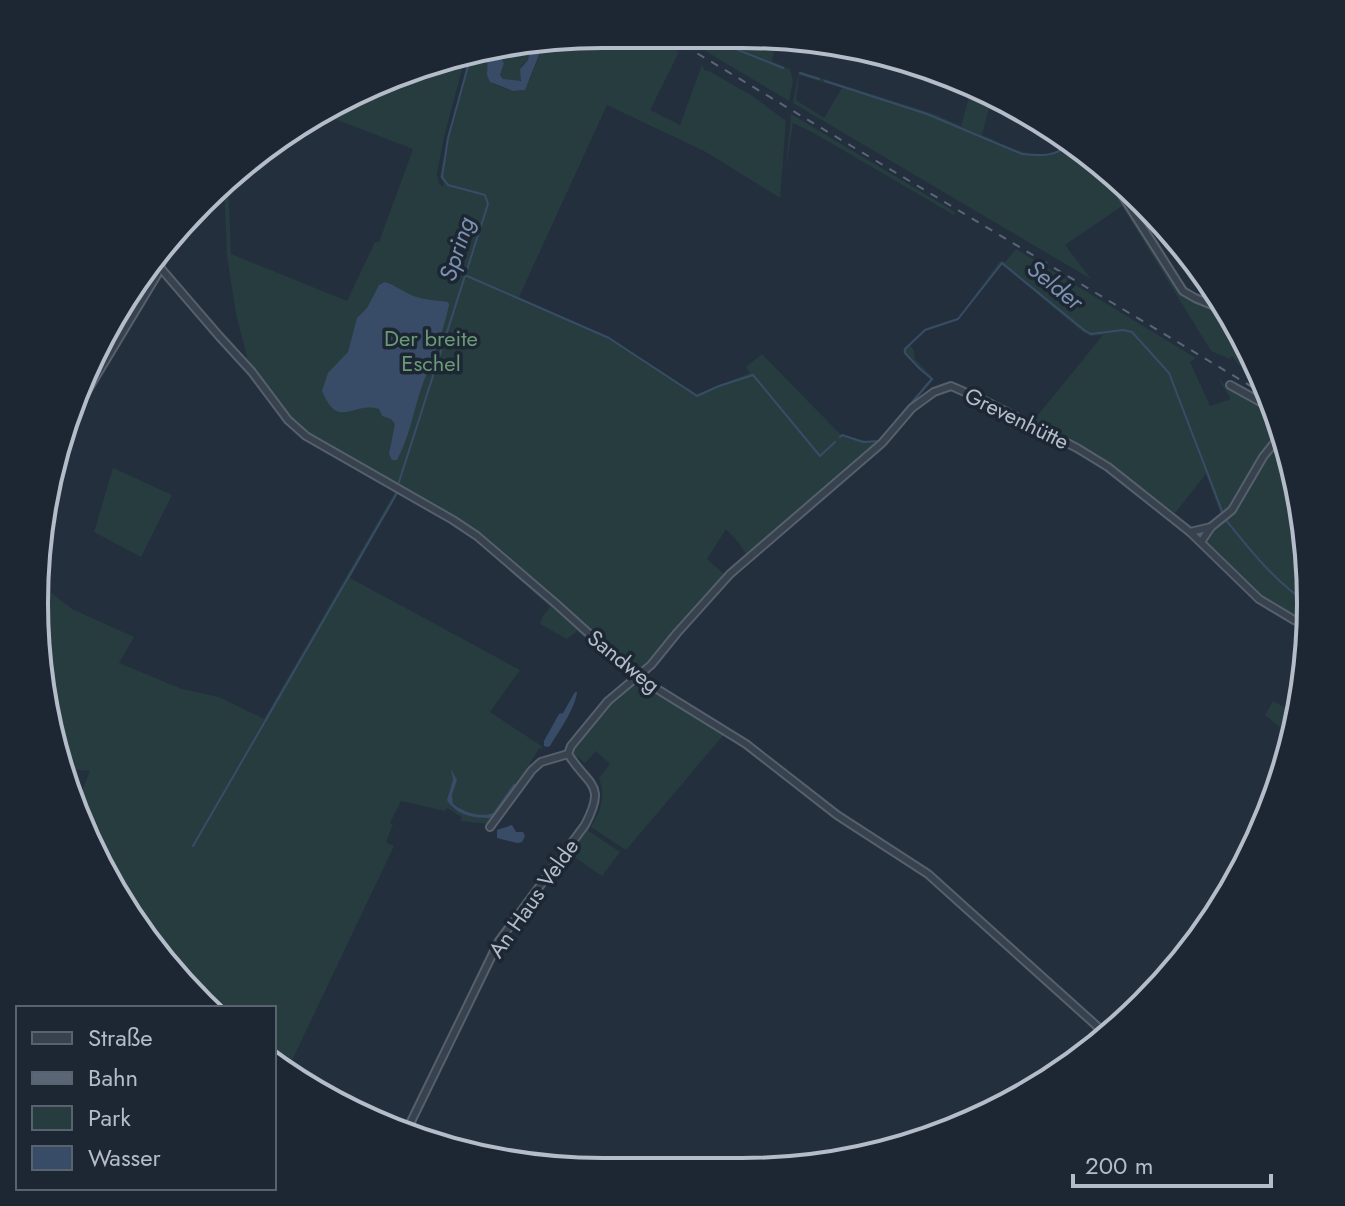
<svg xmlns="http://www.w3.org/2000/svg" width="1345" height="1206" font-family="Jost,sans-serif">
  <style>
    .green { fill: #263c3f; fill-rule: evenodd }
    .water { fill: #394c67; fill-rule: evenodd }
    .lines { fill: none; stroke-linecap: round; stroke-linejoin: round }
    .stream { stroke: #394c67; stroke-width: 2 }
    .street-casing { stroke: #565f6c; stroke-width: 10 }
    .street { stroke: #38414e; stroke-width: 6 }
    .rail { stroke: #5a6575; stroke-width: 2; stroke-dasharray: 8 8; stroke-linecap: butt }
    .labels { text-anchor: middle; stroke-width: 7; stroke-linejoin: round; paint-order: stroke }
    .park-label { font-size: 22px; fill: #6b9a76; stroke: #1d2633 }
    .street-label { font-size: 22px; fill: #b4bcc9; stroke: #1d2633 }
    .water-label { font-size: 24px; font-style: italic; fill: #7c92b1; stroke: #1d2633 }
    .rim { fill: none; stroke: #b4bcc9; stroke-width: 4 }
  </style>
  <rect width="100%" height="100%" fill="#242f3e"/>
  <!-- green -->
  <g class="green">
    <path d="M 603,34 L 653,36 L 679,52 L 650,110 L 680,125 L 702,65 L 705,71 L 709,71 L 754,97 L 786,121 L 780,198 L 706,152 L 607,105 L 519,297 L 610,338 L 697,394 L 750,373 L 746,367 L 762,354 L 840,434 L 870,442 L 878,440 L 930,379 L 903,353 L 904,348 L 929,327 L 958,318 L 1000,261 L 1005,262 L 1016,249 L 1196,358 L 1190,362 L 1210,406 L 1231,399 L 1218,378 C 1223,383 1227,388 1233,392 C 1250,404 1275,408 1281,429 C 1269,445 1256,460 1246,477 C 1238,491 1234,505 1221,515 L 1206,474 L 1175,513 L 1086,448 L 1033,421 L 1103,335 L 1091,336 L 1084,333 L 1002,265 L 957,321 L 925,330 L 910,345 L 914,350 L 915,359 L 934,379 L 881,440 L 813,500 L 746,554 L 738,542 L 726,529 L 707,559 L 725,575 L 682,622 L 647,664 L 635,672 L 485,540 L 307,434 L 284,412 L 245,362 L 247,357 L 236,314 L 227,256 L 224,184 L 228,180 L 231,254 L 347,301 L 375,242 L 379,242 L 413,149 L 319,113 L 322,111 L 337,117 L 343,102 L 356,107 L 362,89 L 466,54 L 444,137 L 437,174 L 439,183 L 443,187 L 444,184 L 440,177 L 441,170 L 448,138 L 470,52 L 488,46 L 487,75 L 493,84 L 513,91 L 521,91 L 530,79 L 545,40 Z"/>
    <path d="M 684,38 L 776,42 L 772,61 L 790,69 L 793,80 L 789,101 Z"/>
    <path d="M 511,44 L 523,44 L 530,49 L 528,60 L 521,66 L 522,78 L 518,83 L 503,79 L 500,75 L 504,63 L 501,60 L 501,50 Z"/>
    <path d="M 799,71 L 934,114 L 961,126 L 971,90 L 992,97 L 982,135 C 1010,147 1044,168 1070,142 L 1096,160 L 1176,286 L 1183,294 L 1230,316 L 1253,353 L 1240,366 L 1232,356 L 1230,359 L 1211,351 L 1122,206 L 1065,245 L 1091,279 L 793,103 ZM 799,75 L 842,88 L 824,118 L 796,100 Z"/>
    <path d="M 791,114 L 955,212 L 954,215 L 812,132 L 793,123 L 786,168 Z"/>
    <path d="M 1109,169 L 1117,175 L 1184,283 L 1193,294 L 1187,291 L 1182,284 Z"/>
    <path d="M 1284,436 L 1292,456 L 1310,566 L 1308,622 C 1266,609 1238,573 1208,543 L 1207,540 L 1212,531 L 1242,503 L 1265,459 Z"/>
    <path d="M 113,468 L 172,495 L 141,557 L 94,532 Z"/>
    <path d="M 396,490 L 398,493 L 350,578 L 520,670 L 490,712 L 543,747 L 541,750 L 540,747 L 516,786 L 514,783 L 493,813 C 480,818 464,812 453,804 L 452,795 L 457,780 L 453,779 L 449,792 L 451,807 C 464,815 478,820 494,818 L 489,824 L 460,821 L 462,817 L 447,808 L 445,811 L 401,801 L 390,823 L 393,825 L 386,842 L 394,846 L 286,1073 L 274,1065 L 274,1008 L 207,1008 L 175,978 L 93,855 L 75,808 L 90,771 L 60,768 L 53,750 L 34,603 L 36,581 L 72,609 L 134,637 L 119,663 L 182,689 L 219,697 L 264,719 Z"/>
    <path d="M 458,525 L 494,552 L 631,675 L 631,678 L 577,631 L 567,639 L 540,624 L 543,616 L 550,607 Z"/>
    <path d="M 636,680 L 726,732 L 626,850 L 591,827 C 601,810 606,797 599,778 L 610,764 L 596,751 L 585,763 L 578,757 L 575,760 L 573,753 C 579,735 620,692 636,680 Z"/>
    <path d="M 1273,701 L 1297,714 L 1292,737 L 1265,715 Z"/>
    <path d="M 587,830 L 620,852 L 602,876 L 570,854 Z"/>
  </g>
  <!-- water -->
  <g class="water">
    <path d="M 545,40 L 525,90 L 513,91 L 490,82 L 487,75 L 488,46 ZM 520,43 L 530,49 L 528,60 L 520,69 L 521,81 L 503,79 L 500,75 L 504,63 L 501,59 L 501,50 L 511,44 Z"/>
    <path d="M 385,282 C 394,285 401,290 409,294 C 421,300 435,300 448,302 L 449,305 C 443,334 431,361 421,389 C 413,413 409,438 397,460 L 392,460 L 389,454 L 395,424 L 391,419 L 382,416 L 379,409 C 352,401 339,431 322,391 L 328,373 L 348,352 L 357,318 L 367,308 L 379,285 Z"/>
    <path d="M 575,692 L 577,692 C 575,709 559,731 550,746 L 547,747 L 544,746 L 544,741 L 559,714 L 563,713 Z"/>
    <path d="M 451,769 L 457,780 L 452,795 L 453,804 C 464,812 480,818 493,813 L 514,783 L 516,786 L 494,818 C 477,819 456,816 447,800 L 453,779 Z"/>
    <path d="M 512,825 L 516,832 L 523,832 L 525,836 L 522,842 L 517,843 L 497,838 L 497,830 Z"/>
  </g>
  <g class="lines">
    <!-- stream -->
    <g class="stream">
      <path d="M 711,39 L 783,68"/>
      <path d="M 800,73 L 819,79"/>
      <path d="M 825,81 L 927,114 L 1022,154 C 1042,156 1057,157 1071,142"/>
      <path d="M 467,276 L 609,338 L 697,396 L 719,386 L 753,375 L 820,456 L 835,442"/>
      <path d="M 840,437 L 842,435 L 863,442 L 879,441 L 932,379 L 920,369 L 905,353 L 905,349 L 925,330 L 958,319 L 1002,263 L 1084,330 L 1091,334 L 1123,330 L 1132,332 L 1169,373 L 1222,511"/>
      <path d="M 399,482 L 488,204 L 485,195 L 448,185 L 442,177 L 448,138 L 472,52"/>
      <path d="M 1226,520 C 1251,551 1275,582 1309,604"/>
      <path d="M 193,846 L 397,493"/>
    </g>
    <!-- street casing -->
    <g class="street-casing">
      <g id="street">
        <path d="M 1103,165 L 1183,291 L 1195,298 L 1227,311"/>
        <path d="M 151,257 L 219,336 L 252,372 L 288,420 L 306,436 L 453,520 L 477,536 L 554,602 L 636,676 L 746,744 L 837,815 L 928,874 L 1108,1036"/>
        <path d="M 1230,385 L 1268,406 L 1275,413"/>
        <path d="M 69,421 L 157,275 L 162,261 L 189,219"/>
        <path d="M 1190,532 L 1211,527"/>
        <path d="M 1201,542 L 1211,527 L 1232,510 L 1263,457 L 1283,432"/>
        <path d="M 490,827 L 532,770 L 541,762 L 568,754"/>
        <path d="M 405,1134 L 499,941 L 585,825 C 607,783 589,787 568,754 L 571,746 L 608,701 L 651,665 L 677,633 L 730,574 L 882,443 L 912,408 L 934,392 L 951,386 L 983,400 L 1077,448 L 1108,467 L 1190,532 L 1259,599 L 1294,620 L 1308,625"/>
      </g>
    </g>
    <!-- street -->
    <use href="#street" class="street"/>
    <!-- rail -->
    <path class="rail" d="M 670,37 L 1269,397"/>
  </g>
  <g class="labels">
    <!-- park labels -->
    <g class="park-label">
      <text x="431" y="346">Der breite<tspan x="431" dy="25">Eschel</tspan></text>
    </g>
    <!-- street labels -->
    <g class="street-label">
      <text transform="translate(1017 418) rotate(26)" y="8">Grevenhütte</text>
      <text transform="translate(624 661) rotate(39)" y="8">Sandweg</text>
      <text transform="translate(533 898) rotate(-55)" y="8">An Haus Velde</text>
    </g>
    <!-- water labels -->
    <g class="water-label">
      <text transform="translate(457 249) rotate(-72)" y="8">Spring</text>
      <text transform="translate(1055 285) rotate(39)" y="8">Selder</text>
    </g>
  </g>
  <!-- crop -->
  <path d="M0 0H1345V1206H0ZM603 48H742A555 555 0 0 1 1297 603V603A555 555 0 0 1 742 1158H603A555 555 0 0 1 48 603V603A555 555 0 0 1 603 48Z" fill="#1d2633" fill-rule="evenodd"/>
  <path class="rim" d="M603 48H742A555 555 0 0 1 1297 603V603A555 555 0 0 1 742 1158H603A555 555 0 0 1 48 603V603A555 555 0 0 1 603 48Z"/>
  <!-- legend -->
  <rect x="16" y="1006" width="260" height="184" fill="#1d2633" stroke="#59626f" stroke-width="2"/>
  <rect x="32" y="1032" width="40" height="12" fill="#38414e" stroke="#59626f" stroke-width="2"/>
  <text x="88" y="1046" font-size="24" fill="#b4bcc9">Straße</text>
  <rect x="32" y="1072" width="40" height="12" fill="#5a6575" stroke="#59626f" stroke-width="2"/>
  <text x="88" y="1086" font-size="24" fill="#b4bcc9">Bahn</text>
  <rect x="32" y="1106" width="40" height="24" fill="#263c3f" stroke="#59626f" stroke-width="2"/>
  <text x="88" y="1126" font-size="24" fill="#b4bcc9">Park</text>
  <rect x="32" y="1146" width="40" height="24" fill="#394c67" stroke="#59626f" stroke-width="2"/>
  <text x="88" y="1166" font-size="24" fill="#b4bcc9">Wasser</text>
  <!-- scale -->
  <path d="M1073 1174v12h198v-12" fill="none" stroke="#b4bcc9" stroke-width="4"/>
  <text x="1085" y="1174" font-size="24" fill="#b4bcc9" stroke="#1d2633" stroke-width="6" paint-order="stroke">200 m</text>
</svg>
